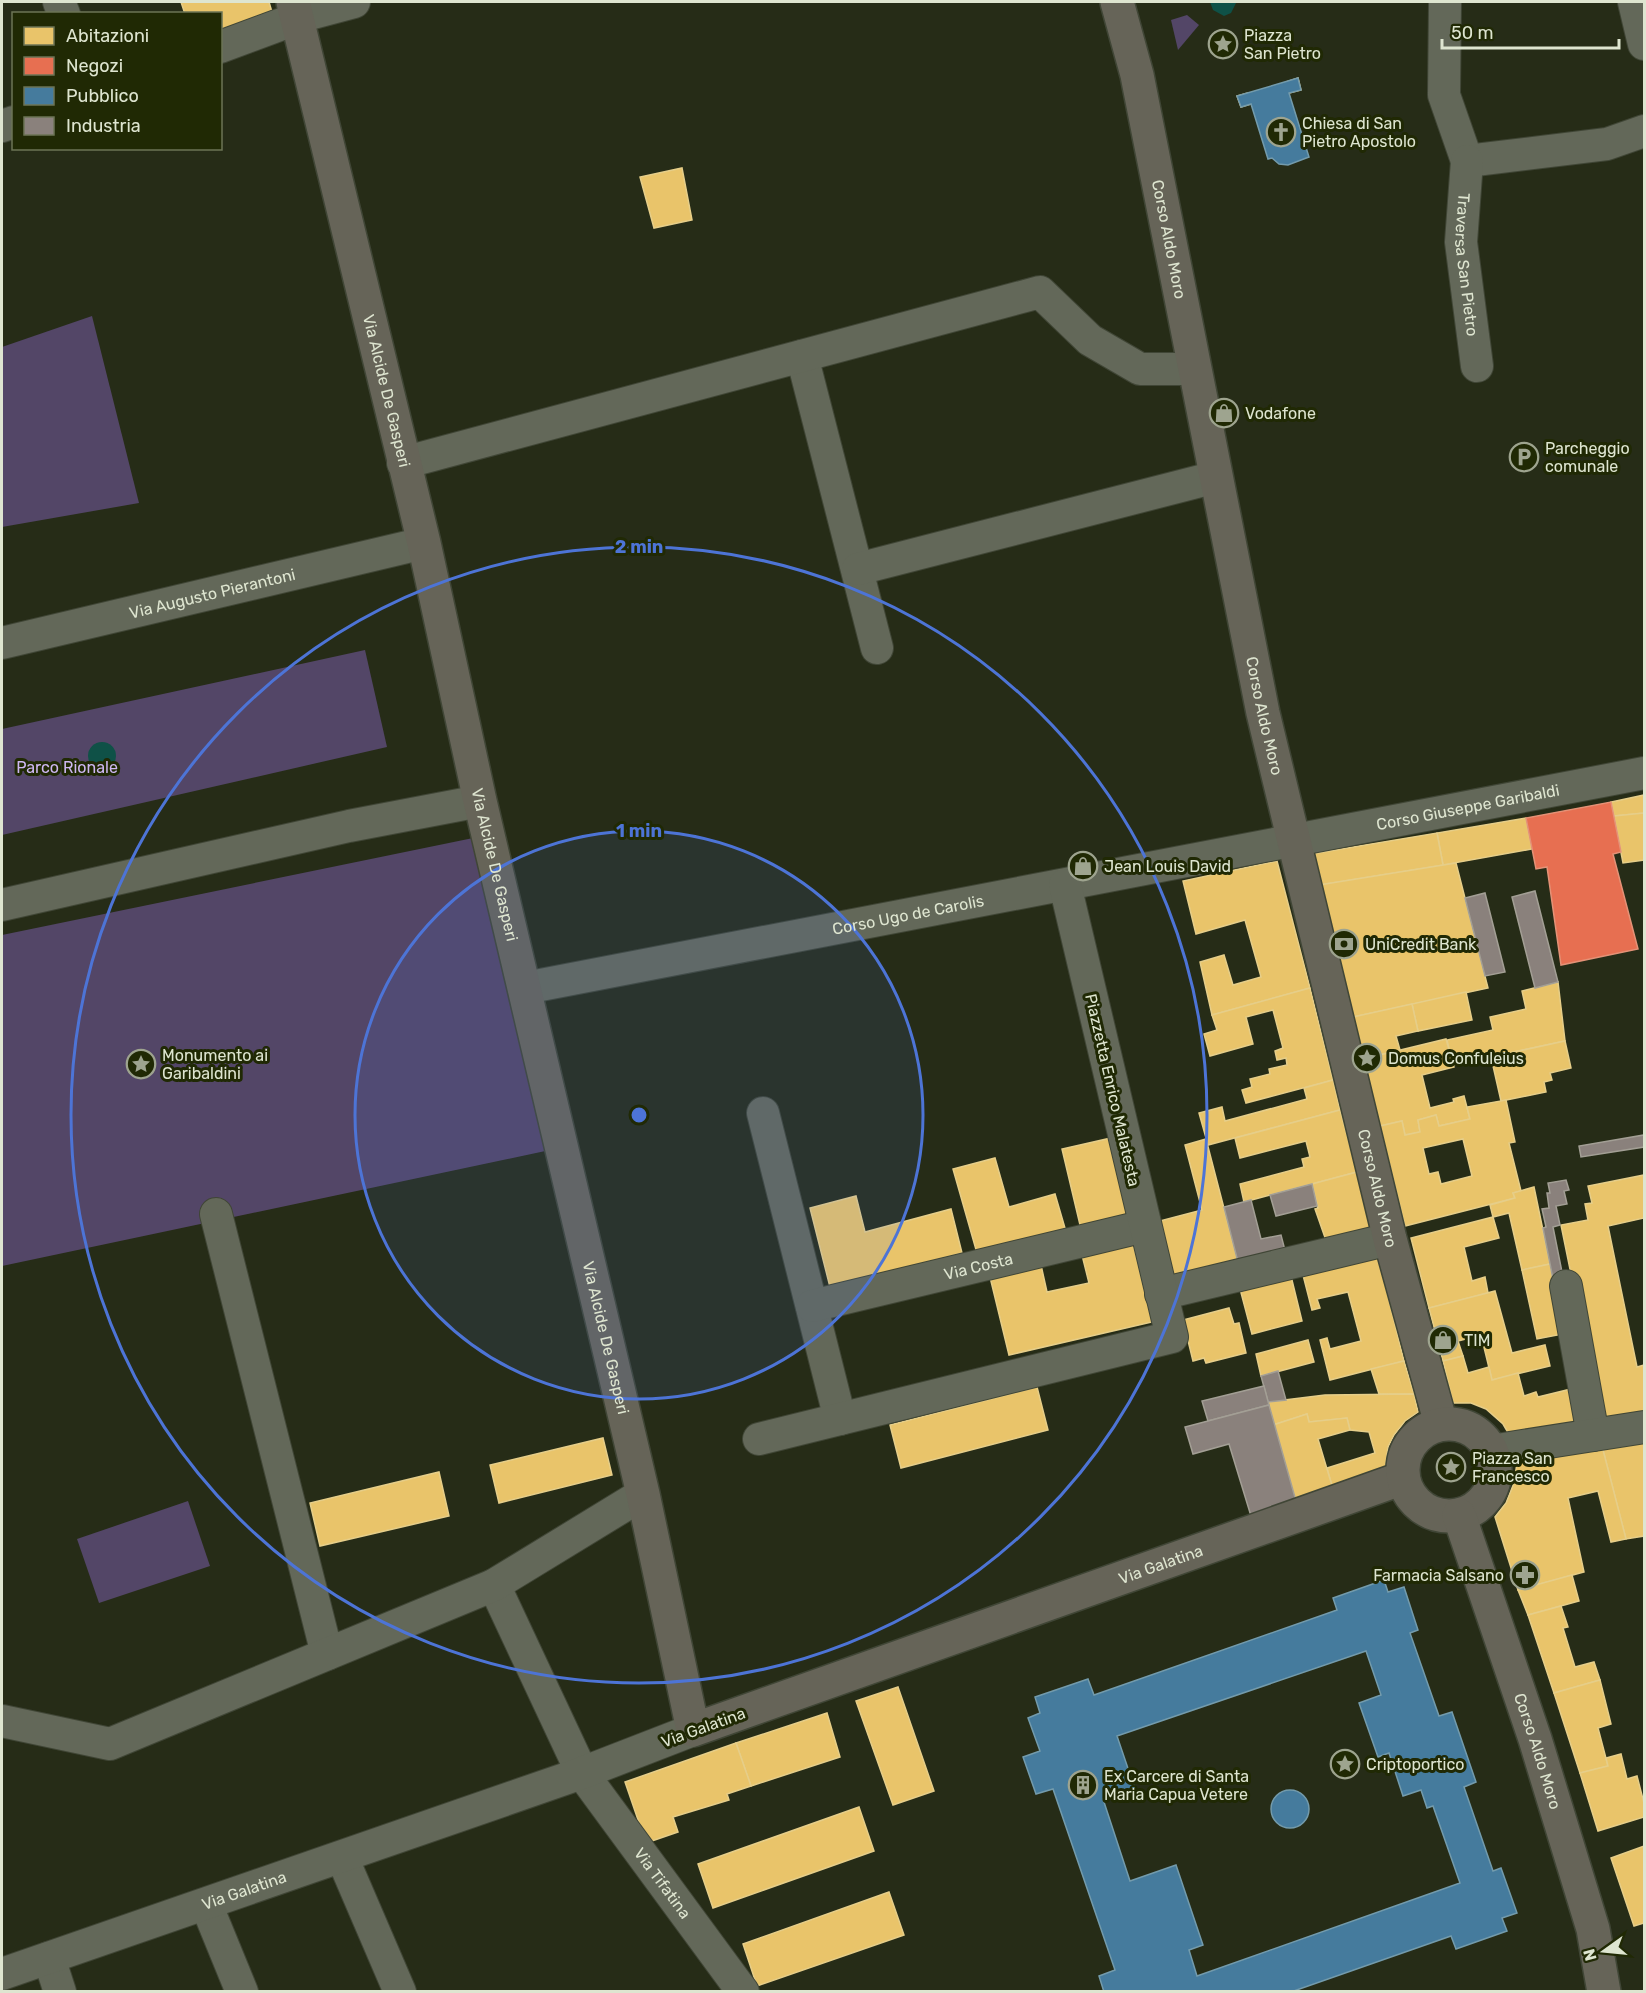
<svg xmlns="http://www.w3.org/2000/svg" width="1646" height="1993" font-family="Rubik,sans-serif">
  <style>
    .green { fill: #534667 }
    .water { fill: #0f5147 }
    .homes { fill: #e9c46a; stroke: #e6ce89; stroke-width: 1.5; fill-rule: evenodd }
    .shops { fill: #e76f51; stroke: #e49277; stroke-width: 1.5 }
    .public { fill: #457b9d; stroke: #739bac; stroke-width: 1.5; fill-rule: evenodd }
    .industry { fill: #8a817c; stroke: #a39f95; stroke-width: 1.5 }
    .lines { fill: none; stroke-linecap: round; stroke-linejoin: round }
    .minor-casing { stroke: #404636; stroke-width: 34 }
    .major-casing { stroke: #404636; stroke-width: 36 }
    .minor { stroke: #636859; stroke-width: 32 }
    .major { stroke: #666458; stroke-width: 33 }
    .ring { fill: none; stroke: #4d74d6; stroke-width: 3 }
    .labels { text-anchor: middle; stroke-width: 6; stroke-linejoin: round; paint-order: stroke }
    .poi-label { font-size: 16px; fill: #dee5d0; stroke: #202904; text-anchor: start }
    .street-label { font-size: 16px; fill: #dee5d0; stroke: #202904 }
    .park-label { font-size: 16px; fill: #cfb8f3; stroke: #202904 }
    .centre { fill: #4d74d6; stroke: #202904; stroke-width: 3 }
    .ring-label { font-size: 18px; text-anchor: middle; font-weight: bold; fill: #4d74d6; stroke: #202904; stroke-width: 6; stroke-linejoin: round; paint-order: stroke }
  </style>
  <rect width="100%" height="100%" fill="#262c17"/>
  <!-- green -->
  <g class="green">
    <path d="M 1187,15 L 1199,25 L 1178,50 L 1171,20 Z"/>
    <path d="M 92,316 L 139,503 L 2,527 L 2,347 Z"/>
    <path d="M 365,650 L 387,747 L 2,835 L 2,729 Z"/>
    <path d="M 478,837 L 550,1150 L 2,1266 L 2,935 Z"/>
    <path d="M 188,1501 L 210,1566 L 99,1603 L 77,1539 Z"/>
  </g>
  <!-- water -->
  <g class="water">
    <path d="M 1210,2 L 1236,2 L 1236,3 L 1231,13 L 1224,16 L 1213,10 Z"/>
    <circle cx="102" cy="756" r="14"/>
  </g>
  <!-- homes -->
  <g class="homes">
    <path d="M 181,2 L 269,2 L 272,12 L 220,30 L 220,14 L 185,14 Z"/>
    <path d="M 1298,78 L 1301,90 L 1289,93 L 1286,82 Z"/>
    <path d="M 1248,93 L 1251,104 L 1241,107 L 1237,96 Z"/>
    <path d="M 682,168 L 692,220 L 654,228 L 640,177 Z"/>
    <path d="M 1644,795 L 1644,813 L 1614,816 L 1611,802 Z"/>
    <path d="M 1644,813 L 1644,860 L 1623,863 L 1614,816 Z"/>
    <path d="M 1526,818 L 1532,849 L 1443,865 L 1437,833 Z"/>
    <path d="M 1437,833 L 1443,865 L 1319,885 L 1311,854 Z"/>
    <path d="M 1277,861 L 1310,988 L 1212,1015 L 1200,962 L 1224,955 L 1233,985 L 1261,977 L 1245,920 L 1196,934 L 1183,881 Z"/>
    <path d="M 1456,863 L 1488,988 L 1353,1017 L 1319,885 Z"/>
    <path d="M 1558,982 L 1565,1041 L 1453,1065 L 1447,1040 L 1493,1030 L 1490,1017 L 1526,1009 L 1522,991 Z"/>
    <path d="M 1310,988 L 1333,1080 L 1246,1103 L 1242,1090 L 1252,1087 L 1250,1079 L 1270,1074 L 1269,1069 L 1287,1065 L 1286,1058 L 1277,1060 L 1275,1051 L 1283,1048 L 1273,1010 L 1246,1017 L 1253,1044 L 1210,1056 L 1204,1034 L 1217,1030 L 1212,1015 Z"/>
    <path d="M 1466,992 L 1472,1020 L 1418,1031 L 1412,1004 Z"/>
    <path d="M 1412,1004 L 1418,1031 L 1396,1036 L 1400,1050 L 1363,1059 L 1353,1017 Z"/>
    <path d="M 1446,1039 L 1454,1067 L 1422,1075 L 1430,1108 L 1454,1102 L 1453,1099 L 1464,1096 L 1470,1119 L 1439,1126 L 1436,1115 L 1418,1120 L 1420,1132 L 1405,1135 L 1402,1121 L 1380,1126 L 1363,1059 Z"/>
    <path d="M 1565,1041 L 1571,1068 L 1550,1073 L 1552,1080 L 1544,1082 L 1546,1092 L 1501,1101 L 1491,1057 Z"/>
    <path d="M 1333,1080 L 1340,1110 L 1208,1145 L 1199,1113 L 1222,1107 L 1225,1121 L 1307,1099 L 1304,1088 Z"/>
    <path d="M 1506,1100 L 1515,1142 L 1509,1143 L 1521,1191 L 1513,1193 L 1515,1198 L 1405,1226 L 1380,1126 L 1402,1121 L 1405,1135 L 1420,1132 L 1418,1120 L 1436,1115 L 1439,1126 L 1470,1119 L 1467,1107 ZM 1463,1139 L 1472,1176 L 1441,1184 L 1438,1172 L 1429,1174 L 1423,1148 Z"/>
    <path d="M 1340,1110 L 1357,1172 L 1244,1202 L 1240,1184 L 1304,1167 L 1302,1159 L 1310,1157 L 1306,1141 L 1240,1158 L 1235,1138 Z"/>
    <path d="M 1111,1138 L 1130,1218 L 1081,1229 L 1062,1149 Z"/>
    <path d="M 1206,1139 L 1240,1270 L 1174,1288 L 1156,1222 L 1202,1210 L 1185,1145 Z"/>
    <path d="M 995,1158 L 1009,1207 L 1055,1194 L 1067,1235 L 979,1260 L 953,1169 Z"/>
    <path d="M 1357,1172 L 1373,1234 L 1328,1246 L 1315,1209 L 1318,1208 L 1312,1184 Z"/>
    <path d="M 1644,1175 L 1644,1218 L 1608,1226 L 1637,1367 L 1644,1365 L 1644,1417 L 1602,1426 L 1561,1225 L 1588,1220 L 1585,1204 L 1592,1203 L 1588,1186 Z"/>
    <path d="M 1534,1187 L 1550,1264 L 1522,1270 L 1509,1213 L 1493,1217 L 1490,1205 L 1515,1198 L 1513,1193 Z"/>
    <path d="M 856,1196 L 865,1232 L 951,1209 L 962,1253 L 830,1287 L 810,1208 Z"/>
    <path d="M 1493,1217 L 1499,1238 L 1464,1247 L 1472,1281 L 1485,1277 L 1488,1293 L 1429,1308 L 1411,1238 Z"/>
    <path d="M 1132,1239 L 1152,1322 L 1009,1355 L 990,1277 L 1041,1265 L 1047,1292 L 1089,1283 L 1081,1251 Z"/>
    <path d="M 1378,1256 L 1404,1361 L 1330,1380 L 1320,1340 L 1327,1338 L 1330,1349 L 1361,1341 L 1348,1292 L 1317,1299 L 1320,1308 L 1312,1310 L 1303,1275 Z"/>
    <path d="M 1550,1264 L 1563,1334 L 1537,1339 L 1522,1270 Z"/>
    <path d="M 1290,1272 L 1302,1321 L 1252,1334 L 1239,1285 Z"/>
    <path d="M 1495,1291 L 1512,1353 L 1545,1345 L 1550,1366 L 1492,1380 L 1481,1335 L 1458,1341 L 1463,1356 L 1443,1361 L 1429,1308 Z"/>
    <path d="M 1229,1308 L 1234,1324 L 1239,1323 L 1246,1353 L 1206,1363 L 1204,1358 L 1193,1361 L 1183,1320 Z"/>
    <path d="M 1308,1340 L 1314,1362 L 1261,1376 L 1256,1354 Z"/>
    <path d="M 1463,1356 L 1468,1373 L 1489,1367 L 1492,1380 L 1518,1373 L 1524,1396 L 1536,1392 L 1538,1397 L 1571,1389 L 1580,1427 L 1514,1443 L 1503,1424 L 1486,1409 L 1471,1403 L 1453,1403 L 1443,1361 Z"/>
    <path d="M 1404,1361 L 1414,1394 L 1379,1394 L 1371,1369 Z"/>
    <path d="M 1037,1387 L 1048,1430 L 901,1468 L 890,1425 Z"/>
    <path d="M 1414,1394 L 1418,1412 L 1405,1421 L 1394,1435 L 1388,1447 L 1385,1471 L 1333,1489 L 1327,1468 L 1375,1453 L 1369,1432 L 1350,1430 L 1347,1418 L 1309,1422 L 1307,1414 L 1273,1425 L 1268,1402 L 1325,1395 Z"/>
    <path d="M 1307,1414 L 1309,1422 L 1347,1418 L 1350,1430 L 1318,1439 L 1333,1489 L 1296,1501 L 1273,1425 Z"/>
    <path d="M 603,1438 L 612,1475 L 499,1503 L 490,1465 Z"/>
    <path d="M 1644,1438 L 1644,1536 L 1626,1539 L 1602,1446 Z"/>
    <path d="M 1602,1446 L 1626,1539 L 1611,1542 L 1598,1491 L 1568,1498 L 1584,1572 L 1518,1590 L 1495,1517 L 1506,1503 L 1514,1483 L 1517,1463 Z"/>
    <path d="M 439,1472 L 449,1516 L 320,1546 L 310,1503 Z"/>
    <path d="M 1572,1575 L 1579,1601 L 1528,1615 L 1518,1590 Z"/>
    <path d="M 1561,1606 L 1568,1627 L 1563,1628 L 1575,1667 L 1594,1662 L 1600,1680 L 1554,1693 L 1528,1615 Z"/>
    <path d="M 1600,1680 L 1611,1724 L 1598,1728 L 1608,1766 L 1580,1773 L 1554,1693 Z"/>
    <path d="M 898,1687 L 934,1791 L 893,1805 L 856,1701 Z"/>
    <path d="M 827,1713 L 840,1757 L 751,1786 L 736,1743 Z"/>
    <path d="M 736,1743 L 751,1786 L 727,1794 L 729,1800 L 673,1817 L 678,1832 L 646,1843 L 625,1782 Z"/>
    <path d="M 1621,1754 L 1627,1779 L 1637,1776 L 1644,1803 L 1644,1817 L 1598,1831 L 1580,1773 L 1608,1766 L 1606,1758 Z"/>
    <path d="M 859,1807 L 874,1851 L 713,1908 L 698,1864 Z"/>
    <path d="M 1644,1846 L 1644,1923 L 1634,1926 L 1611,1858 Z"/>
    <path d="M 889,1892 L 904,1935 L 757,1986 L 743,1944 Z"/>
  </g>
  <!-- shops -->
  <path class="shops" d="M 1611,802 L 1621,852 L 1613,854 L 1638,949 L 1561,965 L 1547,867 L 1536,869 L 1526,818 Z"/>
  <!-- public -->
  <g class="public">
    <path d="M 1298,78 L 1301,90 L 1289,93 L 1309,157 L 1288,165 L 1279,164 L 1272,158 L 1268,159 L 1251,104 L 1241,107 L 1237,96 Z"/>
    <path d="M 1384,1580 L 1388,1592 L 1404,1587 L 1418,1630 L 1410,1633 L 1439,1716 L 1452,1712 L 1476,1782 L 1464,1787 L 1493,1871 L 1501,1868 L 1517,1913 L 1502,1918 L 1507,1931 L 1456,1949 L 1451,1936 L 1291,1992 L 1104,1992 L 1099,1976 L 1115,1970 L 1053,1789 L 1036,1794 L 1023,1757 L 1040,1751 L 1028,1718 L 1040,1713 L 1035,1697 L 1088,1679 L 1094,1695 L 1337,1610 L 1333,1598 ZM 1366,1651 L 1381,1695 L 1359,1703 L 1378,1757 L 1389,1753 L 1403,1796 L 1421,1790 L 1427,1808 L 1433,1806 L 1460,1883 L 1197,1976 L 1189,1950 L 1203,1945 L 1176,1865 L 1130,1881 L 1103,1799 L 1135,1789 L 1117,1736 Z"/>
    <circle cx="1290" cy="1809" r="19"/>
  </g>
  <!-- industry -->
  <g class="industry">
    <path d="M 1535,891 L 1558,982 L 1535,988 L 1512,897 Z"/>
    <path d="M 1485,893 L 1505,972 L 1485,976 L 1465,898 Z"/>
    <path d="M 1644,1135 L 1644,1147 L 1581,1157 L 1579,1146 Z"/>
    <path d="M 1566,1180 L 1569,1190 L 1564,1191 L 1567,1204 L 1556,1206 L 1560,1225 L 1553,1227 L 1564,1282 L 1554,1284 L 1543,1228 L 1546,1227 L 1542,1209 L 1549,1208 L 1547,1193 L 1550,1193 L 1548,1183 Z"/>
    <path d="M 1312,1184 L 1317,1206 L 1276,1216 L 1270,1195 Z"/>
    <path d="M 1251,1200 L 1261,1239 L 1281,1235 L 1287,1258 L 1240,1270 L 1224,1207 Z"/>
    <path d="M 1278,1371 L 1286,1400 L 1268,1402 L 1261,1376 Z"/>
    <path d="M 1264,1386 L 1269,1405 L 1208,1421 L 1202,1401 Z"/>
    <path d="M 1269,1405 L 1296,1501 L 1251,1516 L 1229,1444 L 1193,1454 L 1185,1427 Z"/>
  </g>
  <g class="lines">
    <!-- minor casing -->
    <g class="minor-casing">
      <g id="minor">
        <path d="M 59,2 L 64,14"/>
        <path d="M 1445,2 L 1444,95 L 1467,161 L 1607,144 L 1644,131"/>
        <path d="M 1634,2 L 1644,44"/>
        <path d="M 220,47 L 309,14 L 354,2"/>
        <path d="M 2,126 L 14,122"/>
        <path id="s1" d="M 1467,161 L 1461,242 L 1477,366"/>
        <path d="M 802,356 L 877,648"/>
        <path d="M 403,463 L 1040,292 L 1090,340 L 1140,369 L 1195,369"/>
        <path d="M 858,569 L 1216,477"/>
        <path id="s2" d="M 2,643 L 424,543"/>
        <path d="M 2,905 L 349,826 L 480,801"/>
        <path id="s3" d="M 525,988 L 1644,773"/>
        <path d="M 763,1113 L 840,1419"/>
        <path d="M 216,1214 L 327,1654"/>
        <path d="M 1566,1286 L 1593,1435"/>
        <path d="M 1161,1294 L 1390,1239"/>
        <path id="s4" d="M 812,1306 L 1145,1226"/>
        <path d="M 759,1439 L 1172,1337 L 1065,885"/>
        <path d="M 1491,1451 L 1644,1427"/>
        <path id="s5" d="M 494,1585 L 582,1773 L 743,1992"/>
        <path d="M 2,1721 L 110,1744 L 494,1585 L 643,1494"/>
        <path d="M 342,1857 L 400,1992"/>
        <path d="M 206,1904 L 242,1992"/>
        <path d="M 49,1958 L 60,1992"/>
        <path id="s6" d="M 2,1974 L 582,1773 L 693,1730"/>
      </g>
    </g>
    <!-- major casing -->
    <g class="major-casing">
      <g id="major">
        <path id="s7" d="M 293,2 L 424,543 L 480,801 L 643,1494 L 693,1730 L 1403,1478"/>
        <path id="s8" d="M 1117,2 L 1137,75 L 1263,713 L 1390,1239 L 1441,1424"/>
        <circle cx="1449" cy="1470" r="46"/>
        <path id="s9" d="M 1459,1515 L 1535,1739 L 1593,1929 L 1604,1992"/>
      </g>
    </g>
    <!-- minor -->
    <use href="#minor" class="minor"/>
    <!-- major -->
    <use href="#major" class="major"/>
  </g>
  <!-- distance rings -->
  <circle cx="639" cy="1115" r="284" fill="#4d74d6" fill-opacity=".12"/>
  <g class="ring">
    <circle cx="639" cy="1115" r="284"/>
    <circle cx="639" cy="1115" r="568"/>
  </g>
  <!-- icons -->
  <defs>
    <g id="sight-ring" transform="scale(1.5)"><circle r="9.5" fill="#202904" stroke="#9ea48f" stroke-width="1.5"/><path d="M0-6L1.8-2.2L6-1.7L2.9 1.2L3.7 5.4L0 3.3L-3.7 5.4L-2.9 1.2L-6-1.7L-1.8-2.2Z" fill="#9ea48f"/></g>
    <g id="church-ring" transform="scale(1.5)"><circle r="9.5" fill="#202904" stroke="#9ea48f" stroke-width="1.5"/><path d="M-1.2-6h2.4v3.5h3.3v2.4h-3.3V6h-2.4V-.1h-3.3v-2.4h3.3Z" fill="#9ea48f"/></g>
    <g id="shop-ring" transform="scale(1.5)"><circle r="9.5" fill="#202904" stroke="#9ea48f" stroke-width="1.5"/><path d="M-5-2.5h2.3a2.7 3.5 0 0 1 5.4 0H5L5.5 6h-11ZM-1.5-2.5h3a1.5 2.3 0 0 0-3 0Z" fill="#9ea48f"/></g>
    <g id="parking-ring" transform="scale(1.5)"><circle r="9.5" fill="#202904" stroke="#9ea48f" stroke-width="1.5"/><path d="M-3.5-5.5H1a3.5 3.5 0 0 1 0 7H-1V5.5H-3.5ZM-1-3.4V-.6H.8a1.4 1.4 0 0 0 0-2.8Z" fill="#9ea48f"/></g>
    <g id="bank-ring" transform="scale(1.5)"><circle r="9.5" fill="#202904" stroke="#9ea48f" stroke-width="1.5"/><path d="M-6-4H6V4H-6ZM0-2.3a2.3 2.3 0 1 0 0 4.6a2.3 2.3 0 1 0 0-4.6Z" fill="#9ea48f"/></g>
    <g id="pharmacy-ring" transform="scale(1.5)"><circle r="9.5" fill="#202904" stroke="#9ea48f" stroke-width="1.5"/><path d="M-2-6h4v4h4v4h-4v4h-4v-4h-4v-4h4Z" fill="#9ea48f"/></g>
    <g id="building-ring" transform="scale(1.5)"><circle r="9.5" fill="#202904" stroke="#9ea48f" stroke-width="1.5"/><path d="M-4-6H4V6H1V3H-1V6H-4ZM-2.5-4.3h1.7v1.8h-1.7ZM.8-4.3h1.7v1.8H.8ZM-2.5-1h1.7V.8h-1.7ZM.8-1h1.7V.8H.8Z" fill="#9ea48f"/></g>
  </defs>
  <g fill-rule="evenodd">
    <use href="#sight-ring" x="1223" y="44"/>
    <use href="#church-ring" x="1281" y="132"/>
    <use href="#shop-ring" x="1224" y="413"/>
    <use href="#parking-ring" x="1524" y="457"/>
    <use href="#shop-ring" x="1083" y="866"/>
    <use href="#bank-ring" x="1344" y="944"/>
    <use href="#sight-ring" x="1367" y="1058"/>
    <use href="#sight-ring" x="141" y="1064"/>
    <use href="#shop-ring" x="1443" y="1340"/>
    <use href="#sight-ring" x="1451" y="1467"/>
    <use href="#pharmacy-ring" x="1525" y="1575"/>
    <use href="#sight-ring" x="1345" y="1764"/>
    <use href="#building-ring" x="1083" y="1785"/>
  </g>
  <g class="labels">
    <!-- poi labels -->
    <g class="poi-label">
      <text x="1244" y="41">Piazza<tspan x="1244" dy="18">San Pietro</tspan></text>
      <text x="1302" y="129">Chiesa di San<tspan x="1302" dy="18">Pietro Apostolo</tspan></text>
      <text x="1245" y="419">Vodafone</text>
      <text x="1545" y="454">Parcheggio<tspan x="1545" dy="18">comunale</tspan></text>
      <text x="1104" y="872">Jean Louis David</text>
      <text x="1365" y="950">UniCredit Bank</text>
      <text x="162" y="1061">Monumento ai<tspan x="162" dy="18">Garibaldini</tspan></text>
      <text x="1388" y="1064">Domus Confuleius</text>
      <text x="1464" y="1346">TIM</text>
      <text x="1472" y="1464">Piazza San<tspan x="1472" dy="18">Francesco</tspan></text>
      <text x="1504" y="1581" text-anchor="end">Farmacia Salsano</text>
      <text x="1366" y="1770">Criptoportico</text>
      <text x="1104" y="1782">Ex Carcere di Santa<tspan x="1104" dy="18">Maria Capua Vetere</tspan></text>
    </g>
    <!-- street labels -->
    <g class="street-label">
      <text dy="6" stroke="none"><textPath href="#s8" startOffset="243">Corso Aldo Moro</textPath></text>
      <text dy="6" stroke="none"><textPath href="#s1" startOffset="104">Traversa San Pietro</textPath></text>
      <text dy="6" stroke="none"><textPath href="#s7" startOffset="400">Via Alcide De Gasperi</textPath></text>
      <text dy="6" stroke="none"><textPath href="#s2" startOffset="216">Via Augusto Pierantoni</textPath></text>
      <text dy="6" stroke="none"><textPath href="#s8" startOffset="729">Corso Aldo Moro</textPath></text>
      <text dy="6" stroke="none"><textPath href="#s3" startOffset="960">Corso Giuseppe Garibaldi</textPath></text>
      <text dy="6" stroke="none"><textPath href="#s7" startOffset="886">Via Alcide De Gasperi</textPath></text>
      <text dy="6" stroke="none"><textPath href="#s3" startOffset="390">Corso Ugo de Carolis</textPath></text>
      <text transform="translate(1113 1090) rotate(77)" y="6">Piazzetta Enrico Malatesta</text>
      <text dy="6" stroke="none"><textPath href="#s8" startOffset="1215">Corso Aldo Moro</textPath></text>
      <text dy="6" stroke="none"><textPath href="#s4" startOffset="171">Via Costa</textPath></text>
      <text dy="6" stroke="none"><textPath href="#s7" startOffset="1372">Via Alcide De Gasperi</textPath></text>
      <text dy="6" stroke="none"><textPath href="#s7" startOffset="2270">Via Galatina</textPath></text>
      <text transform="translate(703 1727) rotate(-20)" y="6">Via Galatina</text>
      <text dy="6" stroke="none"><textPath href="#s9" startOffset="249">Corso Aldo Moro</textPath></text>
      <text dy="6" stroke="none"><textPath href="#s5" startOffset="344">Via Tifatina</textPath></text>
      <text dy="6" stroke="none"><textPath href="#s6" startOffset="256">Via Galatina</textPath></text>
    </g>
    <!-- park labels -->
    <g class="park-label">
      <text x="67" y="773">Parco Rionale</text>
    </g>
  </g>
  <circle cx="639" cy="1115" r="9" class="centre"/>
  <g class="ring-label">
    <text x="639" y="553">2 min</text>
    <text x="639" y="837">1 min</text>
  </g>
  <!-- border -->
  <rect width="1646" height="1993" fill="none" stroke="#dee5d0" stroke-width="6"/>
  <!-- legend -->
  <rect x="12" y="12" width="210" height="138" fill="#202904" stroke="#6c7456" stroke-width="1.5"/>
  <rect x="24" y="27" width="30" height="18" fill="#e9c46a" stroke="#6c7456" stroke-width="1.5"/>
  <text x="66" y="42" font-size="18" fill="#dee5d0">Abitazioni</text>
  <rect x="24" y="57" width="30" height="18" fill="#e76f51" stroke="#6c7456" stroke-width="1.5"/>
  <text x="66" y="72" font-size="18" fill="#dee5d0">Negozi</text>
  <rect x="24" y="87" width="30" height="18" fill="#457b9d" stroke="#6c7456" stroke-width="1.5"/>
  <text x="66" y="102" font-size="18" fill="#dee5d0">Pubblico</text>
  <rect x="24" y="117" width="30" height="18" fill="#8a817c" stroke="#6c7456" stroke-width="1.5"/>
  <text x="66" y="132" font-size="18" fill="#dee5d0">Industria</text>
  <!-- north arrow -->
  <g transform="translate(1604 1951) rotate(255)" stroke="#202904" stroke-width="4.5" paint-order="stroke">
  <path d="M0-4.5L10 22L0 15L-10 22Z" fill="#dee5d0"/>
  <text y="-9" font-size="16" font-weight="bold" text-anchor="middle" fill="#dee5d0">N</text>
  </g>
  <!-- scale -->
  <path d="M1442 39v9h177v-9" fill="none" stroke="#dee5d0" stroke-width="3"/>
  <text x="1451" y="39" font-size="18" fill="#dee5d0" stroke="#202904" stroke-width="4.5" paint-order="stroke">50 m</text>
</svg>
